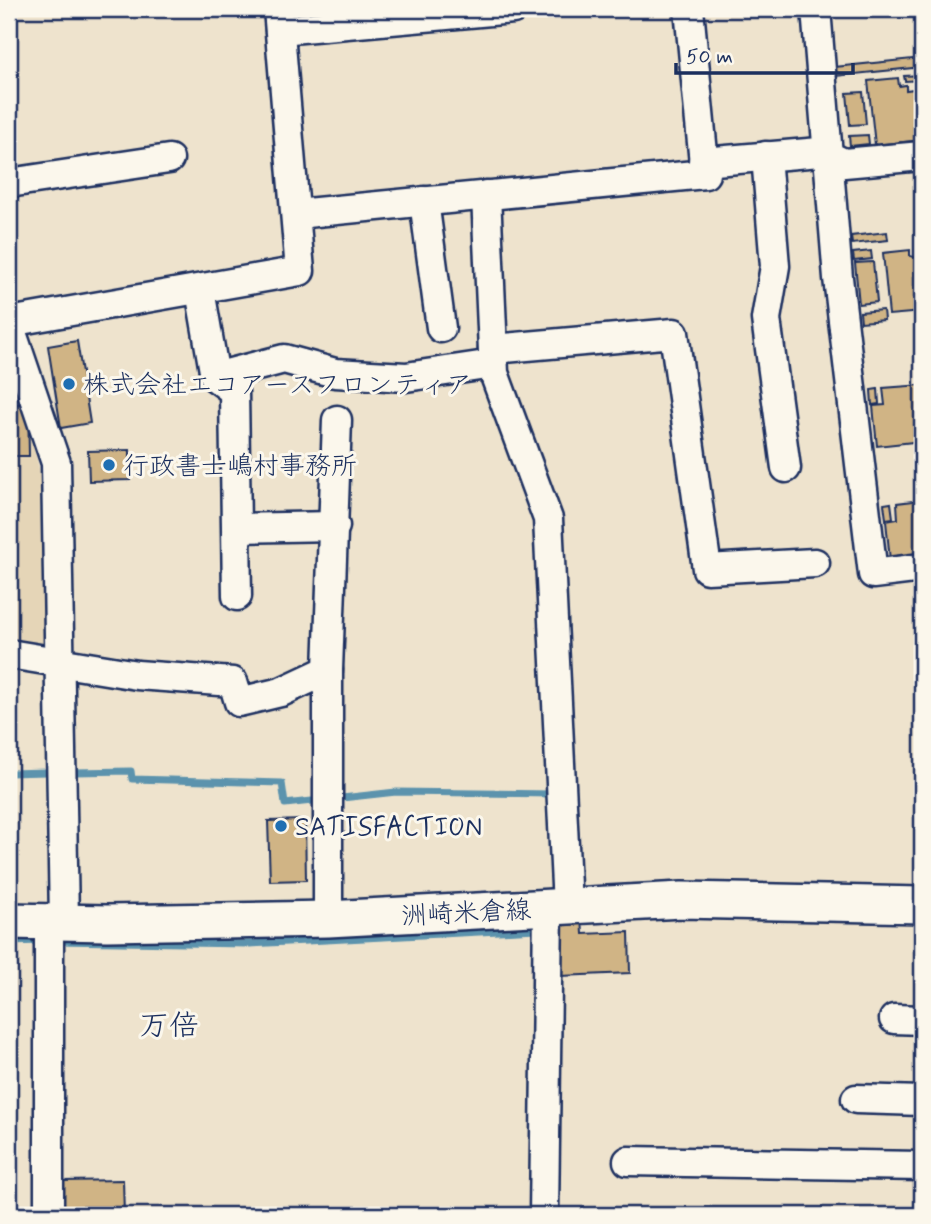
<svg xmlns="http://www.w3.org/2000/svg" width="931" height="1224" font-family="Mynerve,'Klee One',sans-serif">
  <style>
    .built { fill: #e5d5b7 }
    .lines { fill: none; stroke-linecap: round; stroke-linejoin: round }
    .stream { stroke: #5b93ad; stroke-width: 7 }
    .building { fill: #d0b485; stroke: #1b2f5e; stroke-width: 2 }
    .minor-casing { stroke: #1b2f5e; stroke-width: 33 }
    .major-casing { stroke: #1b2f5e; stroke-width: 40 }
    .minor { stroke: #fbf7ec; stroke-width: 28 }
    .major { stroke: #fbf7ec; stroke-width: 35 }
    .poi-dot { fill: #1f6fb2; stroke: #fbf7ec; stroke-width: 2.5 }
    .labels { text-anchor: middle; stroke-width: 6; stroke-linejoin: round; paint-order: stroke }
    .poi-label { font-size: 26px; fill: #1b2f5e; stroke: #fbf7ec; text-anchor: start }
    .street-label { font-size: 26px; fill: #1b2f5e; stroke: #fbf7ec }
    .quarter-label { font-size: 30px; fill: #1b2f5e; stroke: #fbf7ec }
  </style>
  <rect width="100%" height="100%" fill="#eee3cd"/>
  <filter id="ink" filterUnits="userSpaceOnUse"><feTurbulence type="fractalNoise" baseFrequency=".0143" numOctaves="2"/><feDisplacementMap in="SourceGraphic" scale="14" xChannelSelector="R" yChannelSelector="G"/><feConvolveMatrix kernelMatrix="1 2 1 2 8 2 1 2 1" color-interpolation-filters="sRGB"/></filter>
  <g filter="url(#ink)">
    <!-- built -->
    <path class="built" d="M 15,377 L 43,484 L 43,644 L 9,639 L 9,378 Z"/>
    <g class="lines">
      <!-- stream -->
      <g class="stream">
        <path d="M 74,772 L 131,771 L 132,779 L 282,783 L 285,804 L 321,800"/>
        <path d="M 9,773 L 47,772"/>
        <path d="M 333,799 L 396,792 L 553,794"/>
        <path d="M 54,941 L 249,944 L 536,929"/>
        <path d="M 9,942 L 42,941"/>
      </g>
    </g>
    <!-- building -->
    <g class="building">
      <path d="M 922,58 L 922,67 L 836,76 L 835,67 Z"/>
      <path d="M 922,75 L 922,80 L 905,81 L 904,76 Z"/>
      <path d="M 898,78 L 899,86 L 906,85 L 906,90 L 922,88 L 922,140 L 875,145 L 868,81 Z"/>
      <path d="M 863,92 L 866,124 L 850,125 L 847,93 Z"/>
      <path d="M 868,135 L 869,144 L 850,146 L 849,136 Z"/>
      <path d="M 887,232 L 888,240 L 852,244 L 851,236 Z"/>
      <path d="M 910,250 L 910,256 L 922,259 L 922,312 L 889,315 L 883,253 Z"/>
      <path d="M 871,251 L 872,259 L 854,261 L 853,253 Z"/>
      <path d="M 873,262 L 877,302 L 859,304 L 855,263 Z"/>
      <path d="M 883,310 L 884,320 L 861,322 L 860,312 Z"/>
      <path d="M 77,341 L 90,423 L 61,428 L 48,346 Z"/>
      <path d="M 922,385 L 922,441 L 877,446 L 873,406 L 885,405 L 883,388 Z"/>
      <path d="M 878,389 L 879,404 L 872,405 L 871,390 Z"/>
      <path d="M 9,404 L 28,404 L 29,456 L 9,456 Z"/>
      <path d="M 130,450 L 130,480 L 89,481 L 88,451 Z"/>
      <path d="M 922,500 L 922,557 L 890,560 L 886,521 L 898,519 L 897,503 Z"/>
      <path d="M 891,503 L 893,518 L 886,519 L 884,504 Z"/>
      <path d="M 305,820 L 306,880 L 270,881 L 268,821 Z"/>
      <path d="M 582,916 L 583,934 L 629,932 L 630,973 L 560,976 L 558,917 Z"/>
      <path d="M 123,1180 L 124,1215 L 64,1215 L 63,1181 Z"/>
    </g>
    <g class="lines">
      <!-- minor casing -->
      <g class="minor-casing">
        <g id="minor">
          <path d="M 816,9 L 838,278 L 873,574 L 922,568"/>
          <path d="M 280,30 L 513,9"/>
          <path d="M 766,156 L 775,266 L 766,319 L 786,468"/>
          <path d="M 703,162 L 820,152 L 844,163 L 922,156"/>
          <path d="M 9,183 L 169,159"/>
          <path d="M 486,195 L 494,373 L 548,519 L 567,906"/>
          <path d="M 424,201 L 441,328"/>
          <path d="M 296,214 L 705,174 L 689,9"/>
          <path d="M 200,290 L 215,377 L 234,391 L 237,596"/>
          <path d="M 9,322 L 300,271 L 278,9"/>
          <path d="M 9,324 L 56,463 L 64,921"/>
          <path d="M 493,349 L 674,333 L 707,569 L 815,563"/>
          <path d="M 215,377 L 284,359 L 335,373 L 406,377 L 493,364"/>
          <path d="M 237,528 L 335,526"/>
          <path d="M 9,654 L 137,675 L 233,682 L 239,702 L 281,692 L 328,670"/>
          <path d="M 328,919 L 328,670 L 337,420"/>
          <path d="M 894,1019 L 922,1020"/>
          <path d="M 856,1099 L 922,1101"/>
          <path d="M 628,1161 L 922,1166"/>
          <path d="M 49,1215 L 49,921"/>
          <path d="M 544,1215 L 548,908"/>
        </g>
      </g>
      <!-- major casing -->
      <g class="major-casing">
        <path id="major" d="M 9,921 L 107,923 L 328,919 L 682,900 L 922,905"/>
      </g>
      <!-- minor -->
      <use href="#minor" class="minor"/>
      <!-- major -->
      <use href="#major" class="major"/>
    </g>
  </g>
  <!-- markers -->
  <g class="poi-dot">
    <circle cx="69" cy="384" r="7"/>
    <circle cx="109" cy="465" r="7"/>
    <circle cx="281" cy="826" r="7"/>
  </g>
  <g class="labels">
    <!-- poi labels -->
    <g class="poi-label">
      <text x="83" y="393">株式会社エコアースフロンティア</text>
      <text x="123" y="474">行政書士嶋村事務所</text>
      <text x="295" y="835">SATISFACTION</text>
    </g>
    <!-- street labels -->
    <g class="street-label">
      <text transform="translate(466 912) rotate(-3)" y="9">洲崎米倉線</text>
    </g>
    <!-- quarter labels -->
    <g class="quarter-label">
      <text x="169" y="1035">万倍</text>
    </g>
  </g>
  <!-- margin -->
  <rect width="931" height="1224" fill="none" stroke="#fbf7ec" stroke-width="35"/>
  <rect x="18" y="18" width="896" height="1189" fill="none" stroke="#1b2f5e" stroke-width="2.5" filter="url(#ink)"/>
  <!-- scale -->
  <path d="M676 63v10h177v-10" fill="none" stroke="#1b2f5e" stroke-width="3.5"/>
  <text x="686" y="63" font-size="21" fill="#1b2f5e" stroke="#fbf7ec" stroke-width="5" paint-order="stroke">50 m</text>
</svg>
